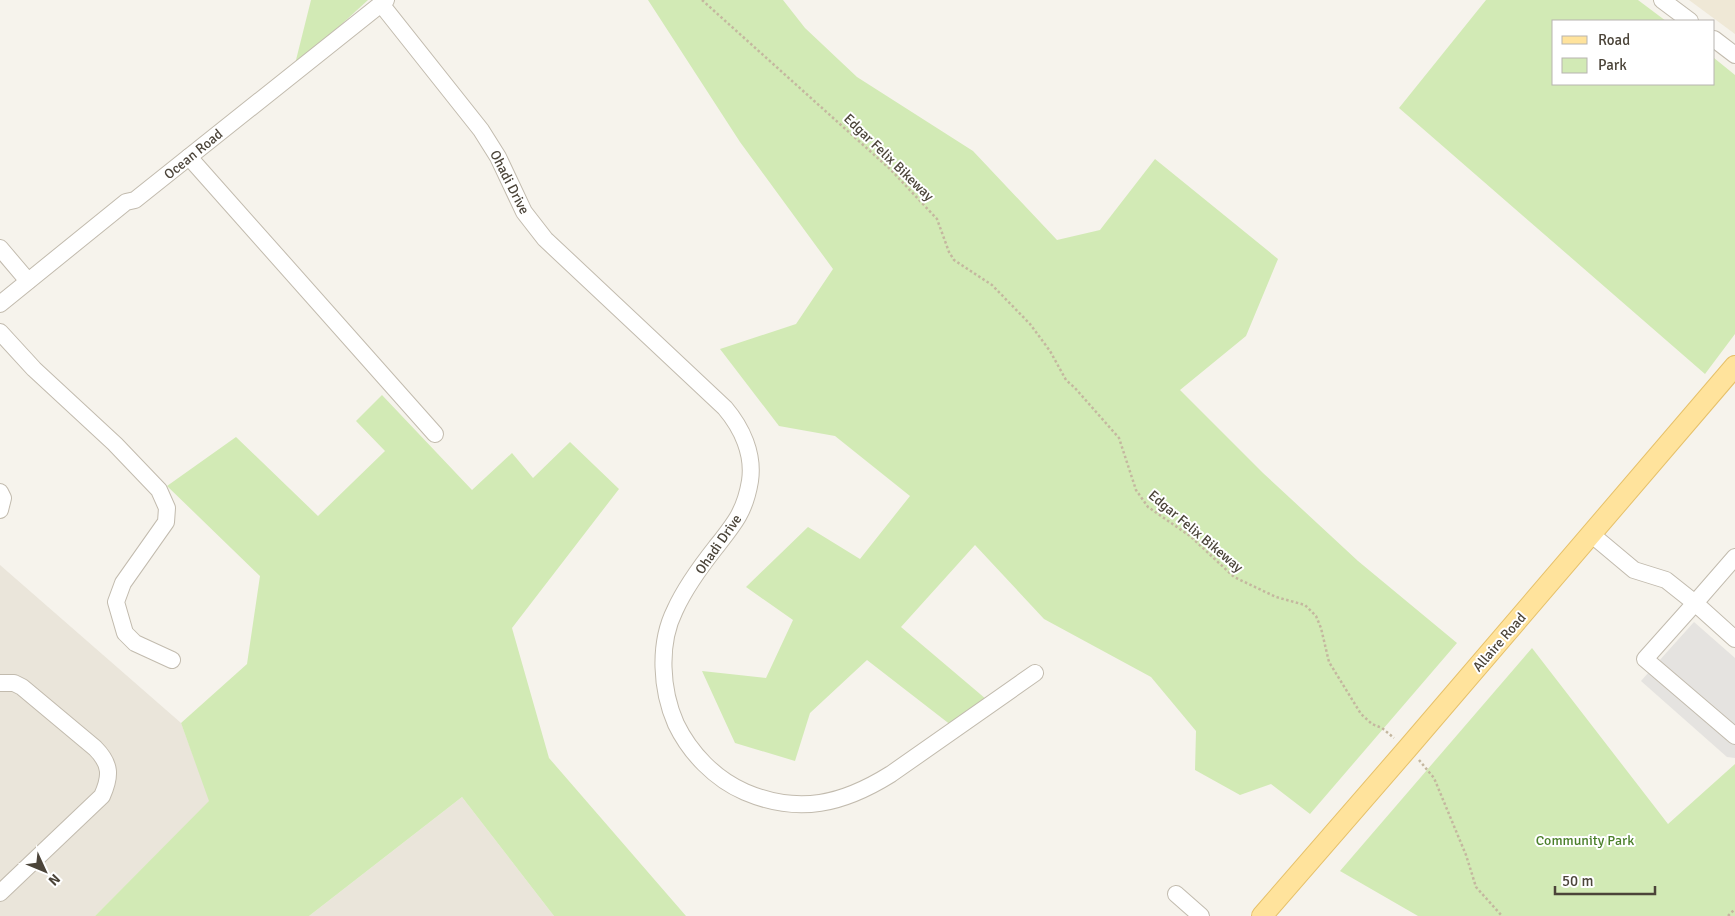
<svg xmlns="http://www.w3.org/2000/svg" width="1735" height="916" font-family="Signika,sans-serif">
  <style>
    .residential { fill: #eae5da }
    .education { fill: #efe8d6 }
    .green { fill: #d2eab5 }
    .parking { fill: #e5e3e0 }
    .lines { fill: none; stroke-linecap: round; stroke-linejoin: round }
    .minor-casing { stroke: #c2bbae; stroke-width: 18 }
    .major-casing { stroke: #e6c16a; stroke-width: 22 }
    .path { stroke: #c4b79f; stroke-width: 2.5; stroke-dasharray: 2.5 2.5; stroke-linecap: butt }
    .minor { stroke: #fff; stroke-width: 16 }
    .major { stroke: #ffe39c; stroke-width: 20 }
    .labels { text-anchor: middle; stroke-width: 4; stroke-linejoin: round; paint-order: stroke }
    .street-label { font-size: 14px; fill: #4b4439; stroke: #fff }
    .park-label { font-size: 14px; fill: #4a7f2a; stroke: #fff }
  </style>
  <rect width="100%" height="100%" fill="#f6f3ec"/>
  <!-- residential -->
  <g class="residential">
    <path d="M 0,565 L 181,723 L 210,801 L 95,916 L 0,916 Z"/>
    <path d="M 462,797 L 554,916 L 309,916 Z"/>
  </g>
  <!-- education -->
  <path class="education" d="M 1689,0 L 1735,0 L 1735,34 Z"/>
  <!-- green -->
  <g class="green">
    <path d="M 311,0 L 368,0 L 294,68 Z"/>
    <path d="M 648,0 L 783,0 L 805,28 L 857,77 L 973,151 L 1057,240 L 1100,230 L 1155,159 L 1278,259 L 1246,336 L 1180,390 L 1263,473 L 1358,561 L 1457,643 L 1310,814 L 1271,784 L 1240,795 L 1195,770 L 1196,731 L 1151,677 L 1044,619 L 975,545 L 901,627 L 993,705 L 956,729 L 867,660 L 810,713 L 795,761 L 735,743 L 702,671 L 766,678 L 793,620 L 746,587 L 808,527 L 860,559 L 910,496 L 835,436 L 779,426 L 720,349 L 796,324 L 833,269 L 740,142 Z"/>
    <path d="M 1486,0 L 1638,0 L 1666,21 L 1554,21 L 1554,84 L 1714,84 L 1714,58 L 1735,75 L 1735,334 L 1705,374 L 1399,108 Z"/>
    <path d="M 382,395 L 472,490 L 512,453 L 533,478 L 570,442 L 619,489 L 512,628 L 549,758 L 686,916 L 554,916 L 462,797 L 309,916 L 95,916 L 209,801 L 181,723 L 247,664 L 260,576 L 167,486 L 236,437 L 318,516 L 385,451 L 356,421 Z"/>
    <path d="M 1532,648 L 1668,824 L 1735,764 L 1735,916 L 1418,916 L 1340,871 Z"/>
  </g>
  <!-- parking -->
  <path class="parking" d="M 1694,622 L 1735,658 L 1735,758 L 1727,757 L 1641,681 Z"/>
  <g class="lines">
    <!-- minor casing -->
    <g class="minor-casing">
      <g id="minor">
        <path d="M 1662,0 L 1690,21"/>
        <path d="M 381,4 L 481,130 L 498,157 L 524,212 L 545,239 L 725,408 C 742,428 754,454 750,481 C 745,511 735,523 716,547 C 701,566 685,588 675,610 C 658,644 661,690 676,724 C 690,753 715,779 745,792 C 799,815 843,804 891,774 L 1035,673"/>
        <path d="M 1714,39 L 1735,55"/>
        <path d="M 189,157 L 435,434"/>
        <path d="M 0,248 L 28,281"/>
        <path d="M 0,304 L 126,202 L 135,200 L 386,0"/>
        <path d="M 0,332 L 34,369 L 115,444 L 159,490 L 167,508 L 166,522 L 123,583 L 116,602 L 125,633 L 135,643 L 172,660"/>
        <path d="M 0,492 L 3,498 L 0,510"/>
        <path d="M 1591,534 L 1634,570 L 1666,580 L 1695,603 L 1735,557"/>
        <path d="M 1735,639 L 1695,603 L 1645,659 L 1735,736"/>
        <path d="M 0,683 L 14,683 L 22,687 L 95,748 C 111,764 111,776 102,796 L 0,893"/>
        <path d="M 1176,894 L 1201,916"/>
      </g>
    </g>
    <!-- major casing -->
    <g class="major-casing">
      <path id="major" d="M 1262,916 L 1407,749 L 1735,366"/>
    </g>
    <!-- path -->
    <g class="path">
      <path d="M 702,0 L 891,170 L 937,219 L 949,252 L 954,260 L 992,285 L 1030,324 L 1050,351 L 1066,380 L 1075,388 L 1119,438 L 1136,490 L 1148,507 L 1190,536 L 1234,577 L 1276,597 L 1305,605 L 1316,616 L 1321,628 L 1329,662 L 1361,714 L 1372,724 L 1382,728 L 1394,738"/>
      <path d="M 1419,760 L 1434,778 L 1466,855 L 1476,887 L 1502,916"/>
      <path d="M 1728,916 L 1735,909"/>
    </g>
    <!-- minor -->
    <use href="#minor" class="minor"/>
    <!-- major -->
    <use href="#major" class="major"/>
  </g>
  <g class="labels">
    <!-- street labels -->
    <g class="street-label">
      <text transform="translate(193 154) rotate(-39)" y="5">Ocean Road</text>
      <text transform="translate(889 157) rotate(44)" y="5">Edgar Felix Bikeway</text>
      <text transform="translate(510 182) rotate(63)" y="5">Ohadi Drive</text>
      <text transform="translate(1196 531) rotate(40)" y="5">Edgar Felix Bikeway</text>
      <text transform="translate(718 544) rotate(-55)" y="5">Ohadi Drive</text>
      <text transform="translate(1499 642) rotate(-49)" y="5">Allaire Road</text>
    </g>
    <!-- park labels -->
    <g class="park-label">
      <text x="1585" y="845">Community Park</text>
    </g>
  </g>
  <!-- legend -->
  <rect x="1552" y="20" width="162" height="65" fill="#ffffff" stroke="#b7b4b0"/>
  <rect x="1562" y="36" width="25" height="8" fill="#ffe39c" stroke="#b7b4b0"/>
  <text x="1598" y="45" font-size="15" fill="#4b4439">Road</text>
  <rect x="1562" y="58" width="25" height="15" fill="#d2eab5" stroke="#b7b4b0"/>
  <text x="1598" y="70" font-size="15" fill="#4b4439">Park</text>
  <!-- north arrow -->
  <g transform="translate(45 871) rotate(134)" stroke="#ffffff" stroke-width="4" paint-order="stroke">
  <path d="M0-4L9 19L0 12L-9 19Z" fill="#4b4439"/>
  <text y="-8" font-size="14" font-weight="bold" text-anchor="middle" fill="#4b4439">N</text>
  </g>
  <!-- scale -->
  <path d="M1555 886v8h100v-8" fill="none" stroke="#4b4439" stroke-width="2.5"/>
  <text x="1562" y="886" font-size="15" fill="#4b4439" stroke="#ffffff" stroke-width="4" paint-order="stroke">50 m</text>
</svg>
